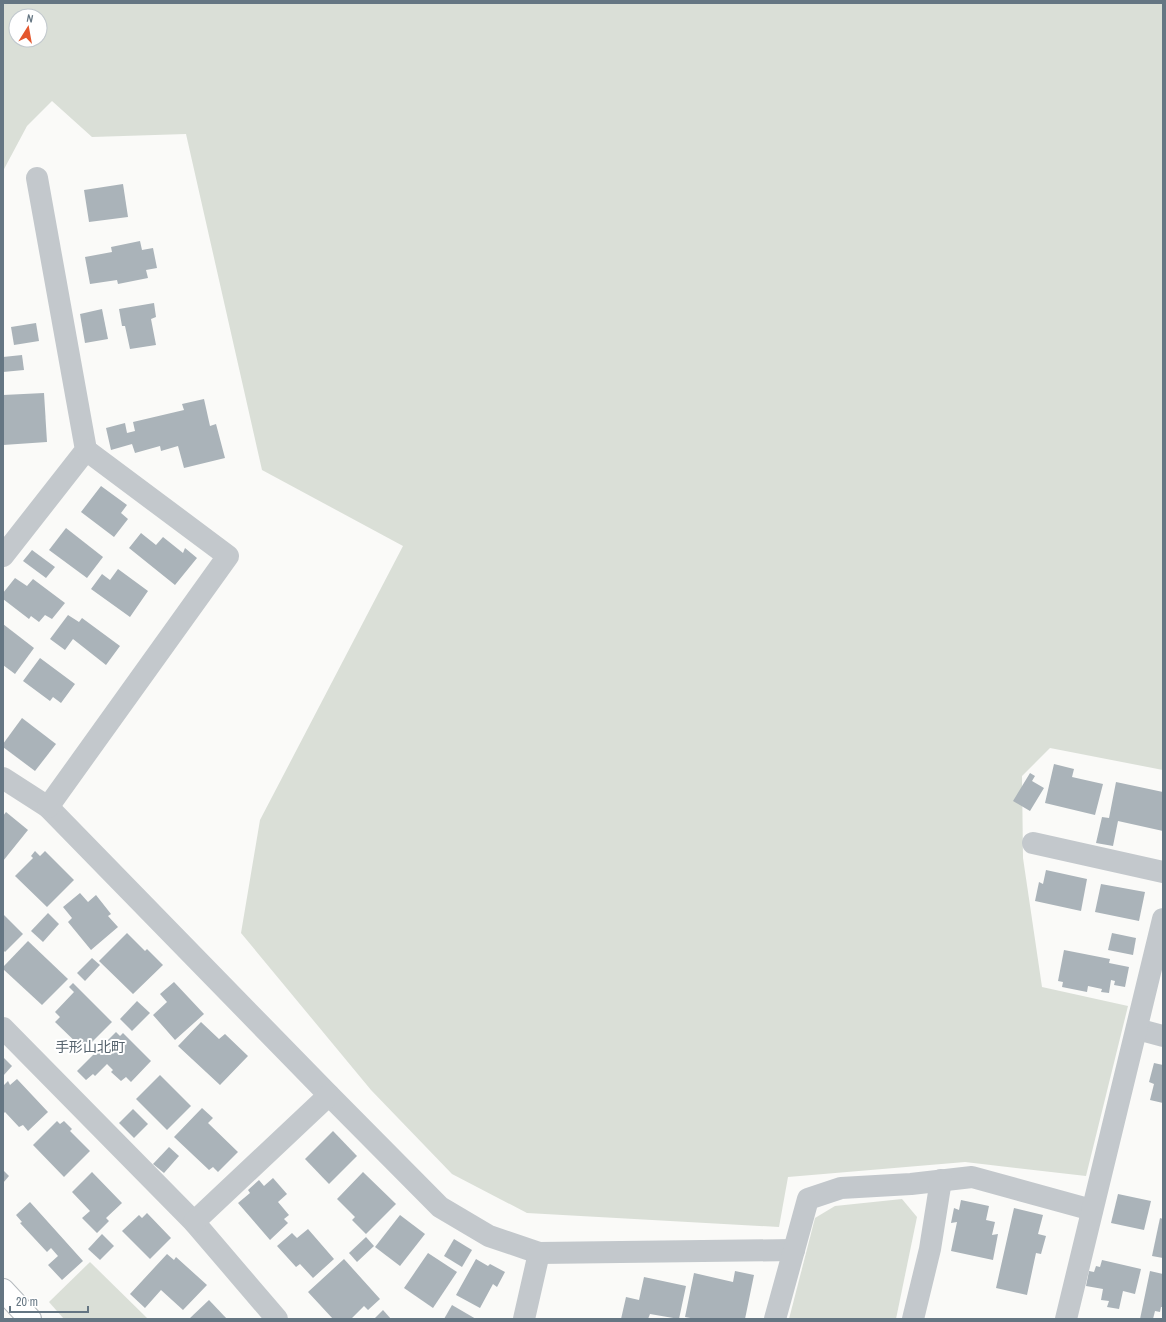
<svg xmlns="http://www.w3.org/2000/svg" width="1166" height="1322" font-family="'Archivo Narrow','Noto Sans JP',sans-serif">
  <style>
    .green { fill: #dadfd7; fill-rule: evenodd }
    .building { fill: #aab3b9 }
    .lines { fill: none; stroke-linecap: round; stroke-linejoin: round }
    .primary-casing { stroke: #b5babe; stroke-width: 24 }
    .minor { stroke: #c3c8cc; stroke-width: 22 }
    .primary { stroke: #fff; stroke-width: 22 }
    .labels { text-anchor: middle; stroke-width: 4; stroke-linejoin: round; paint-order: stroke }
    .quarter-label { font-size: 14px; fill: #57646e; stroke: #fff }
  </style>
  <rect width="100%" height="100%" fill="#fafaf8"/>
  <!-- green -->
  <g class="green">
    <path d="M 3,3 L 1163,3 L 1163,770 L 1050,748 L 1022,776 L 1023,858 L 1042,987 L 1128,1006 L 1086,1176 L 965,1162 L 788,1177 L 779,1227 L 527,1213 L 452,1174 L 371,1090 L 241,933 L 260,820 L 403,546 L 262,470 L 186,134 L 92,137 L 52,101 L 27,126 L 3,171 ZM 16,16 L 40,16 L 40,40 L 16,40 Z"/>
    <path d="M 902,1199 L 917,1217 L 896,1319 L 789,1319 L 815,1218 L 835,1206 Z"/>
    <path d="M 90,1262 L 148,1319 L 64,1319 L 49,1302 Z"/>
  </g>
  <!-- building -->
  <g class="building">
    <path d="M 123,184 L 128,217 L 89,222 L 84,190 Z"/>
    <path d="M 140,241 L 142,250 L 153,248 L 157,268 L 146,270 L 148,278 L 118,284 L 117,280 L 90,284 L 85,257 L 112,252 L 111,247 Z"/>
    <path d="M 154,303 L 156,317 L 151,319 L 156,345 L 130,349 L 125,326 L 122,326 L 119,309 Z"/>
    <path d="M 102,309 L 108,339 L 85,343 L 80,314 Z"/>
    <path d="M 36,323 L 39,341 L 14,345 L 11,327 Z"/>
    <path d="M 22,355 L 24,370 L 3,372 L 3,357 Z"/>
    <path d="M 44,393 L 47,442 L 3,445 L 3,395 Z"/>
    <path d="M 204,399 L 210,426 L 216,424 L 225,458 L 184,468 L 178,446 L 161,451 L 160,446 L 135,453 L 132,444 L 111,450 L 106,428 L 125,423 L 127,433 L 135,431 L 133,422 L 184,410 L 182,404 Z"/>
    <path d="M 101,486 L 127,505 L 121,513 L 128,519 L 114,537 L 81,512 Z"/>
    <path d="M 66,528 L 103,557 L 87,578 L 49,550 Z"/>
    <path d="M 141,533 L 156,545 L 163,537 L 183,553 L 185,548 L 197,558 L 175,585 L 129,548 Z"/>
    <path d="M 32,550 L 55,567 L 46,578 L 23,561 Z"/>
    <path d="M 118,569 L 148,591 L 130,617 L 91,589 L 102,574 L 110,580 Z"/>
    <path d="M 15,578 L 27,586 L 33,579 L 65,603 L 52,619 L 45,615 L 39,622 L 31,616 L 29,619 L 3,599 L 3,593 Z"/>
    <path d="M 68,615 L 79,622 L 82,618 L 120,646 L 106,665 L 73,639 L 65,650 L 50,639 Z"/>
    <path d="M 3,624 L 34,648 L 15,674 L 3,665 Z"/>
    <path d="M 40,658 L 75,684 L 61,703 L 53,697 L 50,701 L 23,681 Z"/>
    <path d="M 22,718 L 56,744 L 35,771 L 3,747 L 3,744 Z"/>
    <path d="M 1054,764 L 1074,769 L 1072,777 L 1103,784 L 1095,815 L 1045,803 Z"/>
    <path d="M 1030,773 L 1035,776 L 1032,781 L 1044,788 L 1030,811 L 1013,801 Z"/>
    <path d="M 1116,782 L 1163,792 L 1163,831 L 1118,821 L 1113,846 L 1096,843 L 1102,817 L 1109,818 Z"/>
    <path d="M 6,812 L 28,830 L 3,861 L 3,816 Z"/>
    <path d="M 35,851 L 40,856 L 45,851 L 74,880 L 47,907 L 15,876 L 33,858 L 31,856 Z"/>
    <path d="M 1046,870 L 1087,879 L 1081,911 L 1035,901 L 1039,882 L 1043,884 Z"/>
    <path d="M 1101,884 L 1145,892 L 1139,921 L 1095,912 Z"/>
    <path d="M 80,893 L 88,902 L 96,895 L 111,914 L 108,916 L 118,927 L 91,950 L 68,922 L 72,918 L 63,907 Z"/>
    <path d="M 48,913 L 59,924 L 43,942 L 31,931 Z"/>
    <path d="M 3,914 L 23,934 L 5,952 L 3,950 Z"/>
    <path d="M 127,933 L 145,951 L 147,949 L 163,965 L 133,994 L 99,961 Z"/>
    <path d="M 1112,933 L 1136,938 L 1133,955 L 1108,950 Z"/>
    <path d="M 28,941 L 68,979 L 42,1005 L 3,969 L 3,967 Z"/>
    <path d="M 1064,950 L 1110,959 L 1109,963 L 1129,967 L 1125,987 L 1114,985 L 1115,981 L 1111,980 L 1109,993 L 1101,992 L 1102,989 L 1088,986 L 1087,992 L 1062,987 L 1063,982 L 1058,981 Z"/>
    <path d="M 92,958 L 100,965 L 85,981 L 77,973 Z"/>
    <path d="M 174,982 L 204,1014 L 175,1040 L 153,1015 L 167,1002 L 160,994 Z"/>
    <path d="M 73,983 L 112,1022 L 84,1050 L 55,1022 L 60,1017 L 55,1012 L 74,992 L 69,987 Z"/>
    <path d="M 137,1001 L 150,1013 L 132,1031 L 120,1019 Z"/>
    <path d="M 201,1022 L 219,1039 L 225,1034 L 248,1056 L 220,1085 L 178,1046 Z"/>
    <path d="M 116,1032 L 120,1036 L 123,1033 L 151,1061 L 131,1082 L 126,1077 L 121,1081 L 111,1072 L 113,1070 L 107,1064 L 95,1076 L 93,1074 L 86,1080 L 77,1071 Z"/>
    <path d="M 3,1057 L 12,1066 L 3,1076 Z"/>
    <path d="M 1154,1063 L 1163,1065 L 1163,1103 L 1150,1100 L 1154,1084 L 1149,1082 Z"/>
    <path d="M 160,1075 L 191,1106 L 167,1130 L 136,1099 Z"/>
    <path d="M 17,1079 L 48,1112 L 28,1131 L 23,1125 L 19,1127 L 5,1112 L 3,1114 L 3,1086 L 8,1081 L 10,1085 Z"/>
    <path d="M 202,1108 L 213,1118 L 208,1123 L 238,1152 L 218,1172 L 213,1167 L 209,1170 L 174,1137 Z"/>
    <path d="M 133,1109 L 148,1124 L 134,1138 L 119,1123 Z"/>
    <path d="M 57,1121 L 60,1124 L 64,1121 L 72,1129 L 70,1131 L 90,1151 L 64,1177 L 33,1145 Z"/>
    <path d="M 333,1131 L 357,1156 L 329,1184 L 305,1159 Z"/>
    <path d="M 169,1147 L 179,1156 L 164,1173 L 153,1164 Z"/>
    <path d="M 3,1170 L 9,1176 L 3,1183 Z"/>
    <path d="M 92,1172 L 122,1203 L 106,1218 L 109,1221 L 97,1233 L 82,1218 L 90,1211 L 72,1192 Z"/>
    <path d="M 363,1172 L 396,1204 L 366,1234 L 352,1220 L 355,1217 L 337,1199 Z"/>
    <path d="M 273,1178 L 287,1194 L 278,1202 L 289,1215 L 284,1219 L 288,1223 L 270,1240 L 238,1203 L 250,1193 L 248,1190 L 259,1180 L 264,1186 Z"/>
    <path d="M 1118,1194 L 1151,1201 L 1144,1230 L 1111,1223 Z"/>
    <path d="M 961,1200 L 989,1206 L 986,1220 L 995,1222 L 992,1235 L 998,1234 L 993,1260 L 951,1251 L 957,1222 L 951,1223 L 954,1208 L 959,1210 Z"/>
    <path d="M 30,1202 L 83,1261 L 62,1280 L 48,1265 L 58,1256 L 51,1248 L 47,1252 L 20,1223 L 22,1222 L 16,1215 Z"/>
    <path d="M 1014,1208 L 1043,1215 L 1038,1234 L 1046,1236 L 1041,1254 L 1036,1253 L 1027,1295 L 996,1288 Z"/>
    <path d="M 147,1213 L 171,1238 L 150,1259 L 122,1231 L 139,1215 L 142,1218 Z"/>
    <path d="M 400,1215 L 425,1234 L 400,1266 L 375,1247 Z"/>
    <path d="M 1160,1218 L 1163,1219 L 1163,1258 L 1152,1256 Z"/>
    <path d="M 308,1229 L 334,1259 L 313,1278 L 300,1264 L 296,1267 L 277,1246 L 292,1233 L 297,1238 Z"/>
    <path d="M 102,1234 L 114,1246 L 100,1260 L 88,1249 Z"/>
    <path d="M 366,1237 L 374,1246 L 357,1262 L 349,1253 Z"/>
    <path d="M 454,1239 L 472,1250 L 462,1267 L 444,1256 Z"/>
    <path d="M 428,1253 L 457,1272 L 433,1308 L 404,1288 Z"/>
    <path d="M 167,1254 L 174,1260 L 176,1257 L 207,1285 L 183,1310 L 161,1290 L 145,1308 L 130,1294 Z"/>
    <path d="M 344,1259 L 380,1299 L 368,1310 L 364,1306 L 351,1319 L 333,1319 L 308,1292 Z"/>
    <path d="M 476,1259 L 488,1266 L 490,1264 L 505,1272 L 497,1287 L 493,1284 L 480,1308 L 456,1295 Z"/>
    <path d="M 1102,1260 L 1141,1269 L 1135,1294 L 1123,1291 L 1119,1309 L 1107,1307 L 1109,1301 L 1101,1300 L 1103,1289 L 1086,1286 L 1089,1271 L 1094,1272 L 1096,1266 L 1100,1267 Z"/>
    <path d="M 735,1271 L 754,1275 L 745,1319 L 696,1319 L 685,1317 L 694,1273 L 733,1282 Z"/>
    <path d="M 1150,1271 L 1163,1274 L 1163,1307 L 1161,1307 L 1160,1312 L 1155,1311 L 1153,1319 L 1140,1319 Z"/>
    <path d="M 644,1277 L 686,1286 L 679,1319 L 650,1314 L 648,1319 L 621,1319 L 626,1297 L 639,1300 Z"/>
    <path d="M 209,1300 L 227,1319 L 189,1319 Z"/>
    <path d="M 452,1305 L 476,1319 L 444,1319 Z"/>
    <path d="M 383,1310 L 391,1319 L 374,1319 Z"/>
  </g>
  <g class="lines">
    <!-- primary casing -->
    <g class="primary-casing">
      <path id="primary" d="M 3,1290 L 30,1319"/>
    </g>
    <!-- minor -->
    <g class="minor">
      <path d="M 3,556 L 86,450 L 37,178"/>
      <path d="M 3,778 L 48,807 L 329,1095 L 440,1207 L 489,1236 L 539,1253 L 794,1250"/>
      <path d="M 48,807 L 228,556 L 86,450"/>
      <path d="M 1033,843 L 1163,872"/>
      <path d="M 3,1028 L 194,1222 L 277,1319"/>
      <path d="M 1137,1029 L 1163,1036"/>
      <path d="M 194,1222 L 329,1095"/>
      <path d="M 524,1319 L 539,1253"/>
      <path d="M 775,1319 L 808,1199 L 841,1188 L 911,1184 L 972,1177 L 1092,1210"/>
      <path d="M 913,1319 L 930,1249 L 941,1180"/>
      <path d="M 1066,1319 L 1163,919"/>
    </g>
    <!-- primary -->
    <use href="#primary" class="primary"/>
  </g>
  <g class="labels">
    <!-- quarter labels -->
    <g class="quarter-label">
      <text x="90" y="1052">手形山北町</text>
    </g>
  </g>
  <!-- border -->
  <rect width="1166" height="1322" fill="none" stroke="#657683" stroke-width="8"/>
  <!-- north arrow -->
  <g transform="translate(28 28) rotate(11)"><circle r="19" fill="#ffffff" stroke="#c1c8cd"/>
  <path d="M0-3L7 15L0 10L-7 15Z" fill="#e4572e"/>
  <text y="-6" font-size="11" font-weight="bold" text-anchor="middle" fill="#657683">N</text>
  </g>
  <!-- scale -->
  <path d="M10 1306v6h78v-6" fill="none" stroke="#657683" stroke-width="2"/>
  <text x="16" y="1306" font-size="12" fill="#657683" stroke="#ffffff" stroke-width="3" paint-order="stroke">20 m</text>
</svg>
